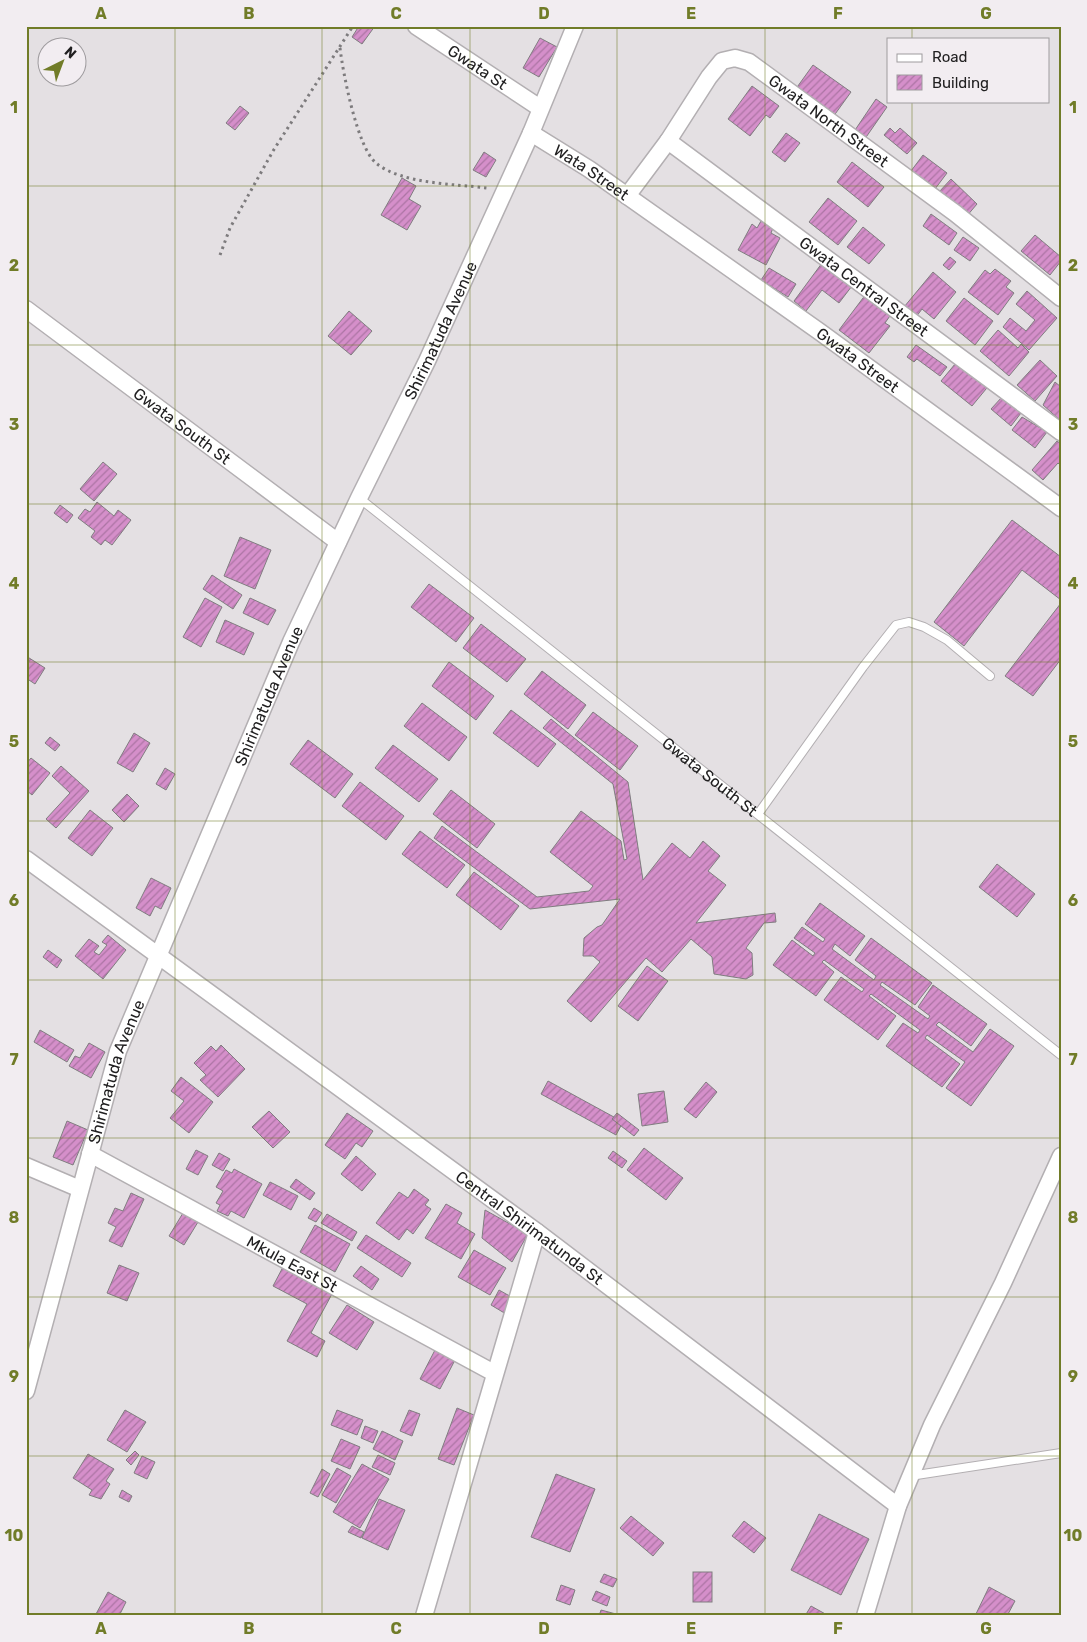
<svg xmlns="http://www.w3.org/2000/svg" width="1087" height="1642" font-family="Rubik,sans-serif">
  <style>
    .building { fill: url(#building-hatch); stroke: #807d80 }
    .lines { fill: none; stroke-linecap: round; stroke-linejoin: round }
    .lane-casing { stroke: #b3afb2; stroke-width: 10 }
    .street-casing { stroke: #b3afb2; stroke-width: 19 }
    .path { stroke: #7d7b7d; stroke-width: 3; stroke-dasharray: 2.5 4; stroke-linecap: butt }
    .lane { stroke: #fff; stroke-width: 8 }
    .street { stroke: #fff; stroke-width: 16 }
    .grid { fill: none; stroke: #717c28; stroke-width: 1; stroke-opacity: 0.55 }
    .labels { text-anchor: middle; stroke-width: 4.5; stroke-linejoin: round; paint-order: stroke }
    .street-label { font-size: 16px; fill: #212021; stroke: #f2edf1 }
    .neatline { fill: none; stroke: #717c28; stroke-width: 2 }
    .grid-label { font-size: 16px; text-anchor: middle; font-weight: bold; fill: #717c28 }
  </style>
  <defs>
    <pattern id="building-hatch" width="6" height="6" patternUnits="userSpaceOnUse" patternTransform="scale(1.25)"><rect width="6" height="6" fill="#d58fca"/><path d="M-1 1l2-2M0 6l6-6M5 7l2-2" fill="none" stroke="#ac74a4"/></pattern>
  </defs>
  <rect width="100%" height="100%" fill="#e4e0e3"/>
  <!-- building -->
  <g class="building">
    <path d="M 359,26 L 375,26 L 362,44 L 352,37 Z"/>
    <path d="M 540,38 L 557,47 L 539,77 L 523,68 Z"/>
    <path d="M 813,65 L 851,92 L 833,117 L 795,90 Z"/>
    <path d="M 752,86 L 779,106 L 770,118 L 766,115 L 750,136 L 728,119 Z"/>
    <path d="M 876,99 L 887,107 L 862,143 L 851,136 Z"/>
    <path d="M 240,106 L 249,113 L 235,130 L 226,123 Z"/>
    <path d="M 890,128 L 895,133 L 900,128 L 917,143 L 907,154 L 884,135 Z"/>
    <path d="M 786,133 L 800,143 L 785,162 L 772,152 Z"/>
    <path d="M 484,152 L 496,160 L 486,177 L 473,170 Z"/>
    <path d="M 923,155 L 947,173 L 935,189 L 911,171 Z"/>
    <path d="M 852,162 L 884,187 L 868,207 L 837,182 Z"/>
    <path d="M 402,178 L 416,186 L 409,199 L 421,206 L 407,230 L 381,215 Z"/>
    <path d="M 951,179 L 977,204 L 966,217 L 939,192 Z"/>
    <path d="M 828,198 L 857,221 L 838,245 L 809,222 Z"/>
    <path d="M 931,214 L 957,233 L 949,245 L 923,226 Z"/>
    <path d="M 761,221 L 773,228 L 771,233 L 780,238 L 766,265 L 738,250 L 752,224 L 757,228 Z"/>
    <path d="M 863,227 L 885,245 L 869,264 L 847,247 Z"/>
    <path d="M 1035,235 L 1061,257 L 1061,261 L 1050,275 L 1021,251 Z"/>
    <path d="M 963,237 L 979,248 L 970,261 L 954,250 Z"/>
    <path d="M 950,257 L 956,262 L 949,270 L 943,265 Z"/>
    <path d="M 825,259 L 855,282 L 839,303 L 822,290 L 806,311 L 794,301 Z"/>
    <path d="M 769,268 L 796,284 L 788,297 L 761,280 Z"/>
    <path d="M 995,269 L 1011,281 L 1006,287 L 1014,293 L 998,315 L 968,292 L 985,270 L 990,274 Z"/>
    <path d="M 933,272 L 956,292 L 934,319 L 922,309 L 916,317 L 904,307 Z"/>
    <path d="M 1027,291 L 1057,318 L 1029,350 L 1003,327 L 1010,318 L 1026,331 L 1035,320 L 1016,304 Z"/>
    <path d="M 866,294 L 892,313 L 885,323 L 890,326 L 869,353 L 839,330 Z"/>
    <path d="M 964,298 L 993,321 L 975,345 L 946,321 Z"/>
    <path d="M 349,311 L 372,331 L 351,355 L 328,336 Z"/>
    <path d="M 998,330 L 1018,348 L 1021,344 L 1029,352 L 1009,376 L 980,351 Z"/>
    <path d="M 916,345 L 947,367 L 940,376 L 917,359 L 914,362 L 907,357 Z"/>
    <path d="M 960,358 L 991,383 L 972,406 L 941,381 Z"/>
    <path d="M 1040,360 L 1057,376 L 1035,401 L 1017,385 Z"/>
    <path d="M 1055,382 L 1061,387 L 1061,421 L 1043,405 Z"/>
    <path d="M 1002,397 L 1021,413 L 1011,426 L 991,409 Z"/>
    <path d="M 1022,417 L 1047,432 L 1035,448 L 1012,430 Z"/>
    <path d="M 1057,441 L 1061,444 L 1061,466 L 1058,463 L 1043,480 L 1032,470 Z"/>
    <path d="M 103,462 L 117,474 L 94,501 L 80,489 Z"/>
    <path d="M 97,502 L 114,516 L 118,510 L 131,520 L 112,545 L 105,540 L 101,545 L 91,537 L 95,531 L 78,518 L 85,509 L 90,512 Z"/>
    <path d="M 60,505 L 73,515 L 67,523 L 54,513 Z"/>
    <path d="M 1012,520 L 1061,557 L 1061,600 L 1022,570 L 964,646 L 934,622 Z"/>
    <path d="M 240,537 L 271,550 L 255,589 L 224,576 Z"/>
    <path d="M 212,575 L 242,595 L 233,609 L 203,589 Z"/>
    <path d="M 429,584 L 474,618 L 456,642 L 411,607 Z"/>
    <path d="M 205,598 L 222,607 L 201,647 L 183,637 Z"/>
    <path d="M 250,598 L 276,610 L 268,625 L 243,613 Z"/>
    <path d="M 1061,603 L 1061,659 L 1033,696 L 1005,676 Z"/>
    <path d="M 225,620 L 254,633 L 244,655 L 216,642 Z"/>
    <path d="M 481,624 L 526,659 L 507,682 L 463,648 Z"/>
    <path d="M 26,656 L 45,668 L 35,684 L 26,678 Z"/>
    <path d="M 449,662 L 494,696 L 476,720 L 432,686 Z"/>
    <path d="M 542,671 L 586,705 L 568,729 L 524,694 Z"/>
    <path d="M 422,703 L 467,737 L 449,761 L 404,726 Z"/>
    <path d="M 511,710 L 556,744 L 538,767 L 493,733 Z"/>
    <path d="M 593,712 L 638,746 L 620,770 L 575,735 Z"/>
    <path d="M 551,719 L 628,782 L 643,880 L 672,843 L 690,858 L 703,841 L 720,856 L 708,871 L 726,885 L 696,923 L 775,913 L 776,922 L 764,923 L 746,948 L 752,953 L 753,975 L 746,979 L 714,974 L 712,957 L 691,939 L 662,972 L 646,958 L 591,1022 L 567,1001 L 600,962 L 593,956 L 583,956 L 584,938 L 597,927 L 602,925 L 620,899 L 530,909 L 434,838 L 442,826 L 537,897 L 589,891 L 593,886 L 550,852 L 581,811 L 621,841 L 624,860 L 627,859 L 613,784 L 543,728 Z"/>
    <path d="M 134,733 L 150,743 L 133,772 L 117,763 Z"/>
    <path d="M 50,737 L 60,745 L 55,751 L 45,743 Z"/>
    <path d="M 308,740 L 353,774 L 335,798 L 290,764 Z"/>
    <path d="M 393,745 L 438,779 L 419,802 L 375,768 Z"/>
    <path d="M 31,758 L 50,773 L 32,795 L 26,790 L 26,764 Z"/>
    <path d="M 61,766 L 89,791 L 56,828 L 46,819 L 70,793 L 52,776 Z"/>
    <path d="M 165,768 L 175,774 L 166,790 L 156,784 Z"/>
    <path d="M 360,782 L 404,816 L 386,840 L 342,806 Z"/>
    <path d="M 451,790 L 495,824 L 477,848 L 433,814 Z"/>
    <path d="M 127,794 L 139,806 L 124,822 L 112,810 Z"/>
    <path d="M 90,810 L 113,828 L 92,856 L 68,838 Z"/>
    <path d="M 420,831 L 465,865 L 447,888 L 402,854 Z"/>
    <path d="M 997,864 L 1035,894 L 1017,917 L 979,887 Z"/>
    <path d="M 474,872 L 519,906 L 501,930 L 456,895 Z"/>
    <path d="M 151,878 L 171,888 L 161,909 L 155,906 L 150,916 L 136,908 Z"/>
    <path d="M 820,903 L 865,936 L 850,956 L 835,944 L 832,949 L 874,980 L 876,976 L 855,960 L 871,938 L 932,983 L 915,1005 L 882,982 L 880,985 L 928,1019 L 930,1016 L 918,1007 L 933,985 L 987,1024 L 971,1046 L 939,1022 L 936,1025 L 973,1052 L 990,1029 L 1014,1046 L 971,1106 L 946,1088 L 965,1062 L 927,1035 L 925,1038 L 960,1064 L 942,1087 L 886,1046 L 903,1023 L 918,1033 L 920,1030 L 871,994 L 869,996 L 896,1016 L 878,1040 L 824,1000 L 841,977 L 862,992 L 864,989 L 824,960 L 822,962 L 834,972 L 816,996 L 773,965 L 792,940 L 813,956 L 815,953 L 794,938 L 802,927 L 823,942 L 825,939 L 805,924 Z"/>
    <path d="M 108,935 L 126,950 L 103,979 L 75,956 L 89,939 L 99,946 L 94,952 L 99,955 L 107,945 L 102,942 Z"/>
    <path d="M 48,950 L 62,960 L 57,968 L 43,957 Z"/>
    <path d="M 647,966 L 668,981 L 638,1021 L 618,1006 Z"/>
    <path d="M 40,1030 L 74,1050 L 67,1062 L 34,1042 Z"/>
    <path d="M 89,1043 L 105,1052 L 91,1078 L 69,1066 L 75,1056 L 80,1058 Z"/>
    <path d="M 221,1045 L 245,1069 L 218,1097 L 200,1080 L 206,1075 L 194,1063 L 211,1046 L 216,1051 Z"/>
    <path d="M 181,1077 L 213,1102 L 189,1133 L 170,1118 L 184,1101 L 171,1091 Z"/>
    <path d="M 548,1081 L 623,1122 L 616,1135 L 541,1094 Z"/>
    <path d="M 706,1082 L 717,1092 L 696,1118 L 684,1109 Z"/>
    <path d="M 664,1091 L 668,1122 L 642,1126 L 638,1094 Z"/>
    <path d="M 269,1111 L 290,1132 L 273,1148 L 252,1127 Z"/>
    <path d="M 347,1113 L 373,1131 L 362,1147 L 356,1143 L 345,1159 L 325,1145 Z"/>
    <path d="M 617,1113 L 639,1130 L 634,1136 L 612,1119 Z"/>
    <path d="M 67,1121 L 88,1130 L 73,1165 L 53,1157 Z"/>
    <path d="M 644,1148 L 683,1178 L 666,1200 L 627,1170 Z"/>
    <path d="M 196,1150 L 208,1156 L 198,1175 L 186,1169 Z"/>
    <path d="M 613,1151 L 627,1161 L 622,1168 L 608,1158 Z"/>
    <path d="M 219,1153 L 230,1159 L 223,1171 L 212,1165 Z"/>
    <path d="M 356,1156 L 376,1174 L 362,1191 L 341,1174 Z"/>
    <path d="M 234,1169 L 262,1184 L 244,1218 L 231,1211 L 228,1216 L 217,1211 L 220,1205 L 216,1203 L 223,1191 L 216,1187 L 226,1170 L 232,1173 Z"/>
    <path d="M 296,1179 L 315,1193 L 310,1200 L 290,1187 Z"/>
    <path d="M 270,1182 L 298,1196 L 291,1210 L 263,1195 Z"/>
    <path d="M 414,1189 L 429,1200 L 425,1205 L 431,1209 L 413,1234 L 407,1229 L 399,1240 L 376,1223 L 399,1192 L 408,1198 Z"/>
    <path d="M 131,1193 L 144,1199 L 122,1247 L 109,1241 L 116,1227 L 108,1223 L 115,1208 L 123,1211 Z"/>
    <path d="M 446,1204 L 462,1213 L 457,1223 L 475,1234 L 461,1259 L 425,1238 Z"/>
    <path d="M 314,1208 L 322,1213 L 316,1222 L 308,1218 Z"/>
    <path d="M 485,1210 L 528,1234 L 512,1262 L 482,1238 Z"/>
    <path d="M 183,1213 L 198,1222 L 184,1245 L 169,1236 Z"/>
    <path d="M 327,1214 L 357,1232 L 352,1241 L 321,1223 Z"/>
    <path d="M 315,1225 L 350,1244 L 335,1272 L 300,1252 Z"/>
    <path d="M 366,1235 L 411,1263 L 402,1277 L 357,1248 Z"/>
    <path d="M 474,1250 L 506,1268 L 490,1295 L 458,1277 Z"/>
    <path d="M 119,1265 L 139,1273 L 127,1301 L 107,1293 Z"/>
    <path d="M 361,1266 L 379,1279 L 372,1290 L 353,1276 Z"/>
    <path d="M 283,1267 L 332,1294 L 311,1333 L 325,1341 L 317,1357 L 287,1341 L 307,1304 L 273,1286 Z"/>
    <path d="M 499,1290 L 515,1299 L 506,1314 L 491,1305 Z"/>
    <path d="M 347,1305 L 374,1322 L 357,1350 L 329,1333 Z"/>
    <path d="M 435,1350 L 455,1360 L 440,1389 L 420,1379 Z"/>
    <path d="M 457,1408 L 474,1415 L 454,1465 L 438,1459 Z"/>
    <path d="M 125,1410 L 146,1422 L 127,1452 L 107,1440 Z"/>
    <path d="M 337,1410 L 363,1420 L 357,1435 L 331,1425 Z"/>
    <path d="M 409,1410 L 420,1414 L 412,1436 L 400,1431 Z"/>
    <path d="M 365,1426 L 378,1431 L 373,1443 L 361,1438 Z"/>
    <path d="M 382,1431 L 403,1441 L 395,1460 L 373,1449 Z"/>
    <path d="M 341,1439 L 360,1447 L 350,1469 L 331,1461 Z"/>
    <path d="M 135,1451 L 139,1455 L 131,1465 L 126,1460 Z"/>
    <path d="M 88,1454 L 114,1469 L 106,1481 L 110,1484 L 101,1499 L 89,1495 L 92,1490 L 73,1478 Z"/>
    <path d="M 378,1455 L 395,1463 L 390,1475 L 372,1467 Z"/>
    <path d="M 142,1456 L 155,1462 L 147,1479 L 134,1473 Z"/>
    <path d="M 362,1464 L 389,1479 L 360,1528 L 333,1512 Z"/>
    <path d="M 337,1468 L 351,1476 L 336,1503 L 322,1495 Z"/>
    <path d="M 322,1469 L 330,1474 L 318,1497 L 310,1493 Z"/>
    <path d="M 556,1474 L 595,1489 L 570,1552 L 531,1537 Z"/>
    <path d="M 122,1490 L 132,1496 L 129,1502 L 119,1497 Z"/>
    <path d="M 379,1499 L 405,1510 L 388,1550 L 362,1538 Z"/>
    <path d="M 819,1514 L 869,1539 L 841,1595 L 791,1570 Z"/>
    <path d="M 631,1516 L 664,1543 L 653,1556 L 620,1528 Z"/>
    <path d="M 744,1521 L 766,1538 L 754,1553 L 732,1536 Z"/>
    <path d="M 352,1526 L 364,1532 L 361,1538 L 348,1532 Z"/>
    <rect x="693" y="1572" width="19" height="30"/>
    <path d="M 604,1574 L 617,1579 L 613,1587 L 600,1582 Z"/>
    <path d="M 561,1585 L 575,1590 L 570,1605 L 556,1600 Z"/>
    <path d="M 989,1587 L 1015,1601 L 1007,1616 L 975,1616 Z"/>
    <path d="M 596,1591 L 610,1597 L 607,1606 L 592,1600 Z"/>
    <path d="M 108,1592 L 126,1602 L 119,1616 L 100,1616 L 96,1614 Z"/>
    <path d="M 811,1606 L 829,1616 L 805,1616 Z"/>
    <path d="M 601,1610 L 616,1614 L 616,1616 L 599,1616 Z"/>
  </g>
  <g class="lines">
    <!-- lane casing -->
    <g class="lane-casing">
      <g id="lane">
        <path id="s1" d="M 359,498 L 1061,1055"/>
        <path d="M 758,814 L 863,667 L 896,625 L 909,622 L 924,627 L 947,640 L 990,676"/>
        <path d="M 910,1476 L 1061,1453"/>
      </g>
    </g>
    <!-- street casing -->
    <g class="street-casing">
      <g id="street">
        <path id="s2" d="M 416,26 L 540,108"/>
        <path id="s3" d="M 531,133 L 589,169 L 820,332 L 1061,508"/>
        <path id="s4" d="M 668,141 L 1061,432"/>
        <path id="s5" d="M 627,196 L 668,141 L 709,77 L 722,61 L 735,58 L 749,62 L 955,213 L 1061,298"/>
        <path id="s6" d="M 26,309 L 338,542"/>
        <path id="s7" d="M 26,859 L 537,1232 L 898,1506"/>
        <path id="s8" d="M 90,1154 L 494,1373"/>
        <path d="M 26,1166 L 80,1189"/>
        <path id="s9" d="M 26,1391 L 118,1051 L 291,642 L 359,498 L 427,361 L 531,133 L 575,26"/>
        <path d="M 424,1616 L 537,1232"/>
        <path d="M 865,1616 L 898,1506 L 932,1425 L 1003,1283 L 1061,1156"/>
      </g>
    </g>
    <!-- path -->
    <g class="path">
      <path d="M 340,48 C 343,73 357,147 376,163 C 401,184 455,184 487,188"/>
      <path d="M 220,255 L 230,228 L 273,151 L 353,26"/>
    </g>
    <!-- lane -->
    <use href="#lane" class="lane"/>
    <!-- street -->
    <use href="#street" class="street"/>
  </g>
  <!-- grid -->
  <path class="grid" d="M 175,26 L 175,1616M 322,26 L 322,1616M 470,26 L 470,1616M 617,26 L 617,1616M 765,26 L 765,1616M 912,26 L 912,39M 912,101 L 912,1616M 26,186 L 1061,186M 26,345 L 1061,345M 26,504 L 1061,504M 26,662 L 1061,662M 26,821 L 1061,821M 26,980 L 1061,980M 26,1138 L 1061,1138M 26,1297 L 1061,1297M 26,1456 L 1061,1456"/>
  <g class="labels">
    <!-- street labels -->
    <g class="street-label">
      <text dy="6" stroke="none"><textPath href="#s2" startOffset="74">Gwata St</textPath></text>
      <text dy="6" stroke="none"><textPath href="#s5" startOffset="292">Gwata North Street</textPath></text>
      <text dy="6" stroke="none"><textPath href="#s3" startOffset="72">Wata Street</textPath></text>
      <text dy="6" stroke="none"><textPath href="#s4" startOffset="244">Gwata Central Street</textPath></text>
      <text dy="6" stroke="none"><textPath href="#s9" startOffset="1142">Shirimatuda Avenue</textPath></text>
      <text dy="6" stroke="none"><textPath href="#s3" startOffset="398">Gwata Street</textPath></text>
      <text dy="6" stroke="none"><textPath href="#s6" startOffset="195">Gwata South St</textPath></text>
      <text dy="6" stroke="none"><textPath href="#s9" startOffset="738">Shirimatuda Avenue</textPath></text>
      <text dy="6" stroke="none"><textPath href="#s1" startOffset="448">Gwata South St</textPath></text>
      <text dy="6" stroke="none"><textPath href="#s9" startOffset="332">Shirimatuda Avenue</textPath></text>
      <text dy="6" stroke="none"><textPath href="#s7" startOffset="624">Central Shirimatunda St</textPath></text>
      <text dy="6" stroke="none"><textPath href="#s8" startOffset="230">Mkula East St</textPath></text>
    </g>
  </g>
  <!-- border -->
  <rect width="1087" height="1642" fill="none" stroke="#f2edf1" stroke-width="55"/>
  <!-- legend -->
  <rect x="887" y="38" width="162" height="65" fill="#f2edf1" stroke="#9e9b9e"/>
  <rect x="897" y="54" width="25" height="8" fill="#ffffff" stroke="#9e9b9e"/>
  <text x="932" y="62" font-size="15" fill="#212021">Road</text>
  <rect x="897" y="75" width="25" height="15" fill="url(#building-hatch)" stroke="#9e9b9e"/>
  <text x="932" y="88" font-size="15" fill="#212021">Building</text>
  <!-- north arrow -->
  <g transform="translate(62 62) rotate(42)"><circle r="24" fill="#f2edf1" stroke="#9e9b9e"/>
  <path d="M0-4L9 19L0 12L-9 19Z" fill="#717c28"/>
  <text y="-8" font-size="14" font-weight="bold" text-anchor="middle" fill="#212021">N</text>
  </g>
  <rect x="28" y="28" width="1032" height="1586" class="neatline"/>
  <g class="grid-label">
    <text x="101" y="19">A</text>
    <text x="249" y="19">B</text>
    <text x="396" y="19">C</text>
    <text x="544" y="19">D</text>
    <text x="691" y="19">E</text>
    <text x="838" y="19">F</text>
    <text x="986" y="19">G</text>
    <text x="14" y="113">1</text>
    <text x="1073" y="113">1</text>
    <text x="14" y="271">2</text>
    <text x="1073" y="271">2</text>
    <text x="14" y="430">3</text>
    <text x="1073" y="430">3</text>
    <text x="14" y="589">4</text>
    <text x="1073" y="589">4</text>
    <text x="14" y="747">5</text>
    <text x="1073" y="747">5</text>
    <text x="14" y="906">6</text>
    <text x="1073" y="906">6</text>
    <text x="14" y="1065">7</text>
    <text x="1073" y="1065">7</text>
    <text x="14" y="1223">8</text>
    <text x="1073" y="1223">8</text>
    <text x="14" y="1382">9</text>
    <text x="1073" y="1382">9</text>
    <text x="14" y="1541">10</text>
    <text x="1073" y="1541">10</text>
    <text x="101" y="1634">A</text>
    <text x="249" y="1634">B</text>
    <text x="396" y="1634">C</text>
    <text x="544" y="1634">D</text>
    <text x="691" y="1634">E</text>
    <text x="838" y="1634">F</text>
    <text x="986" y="1634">G</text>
  </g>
</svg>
